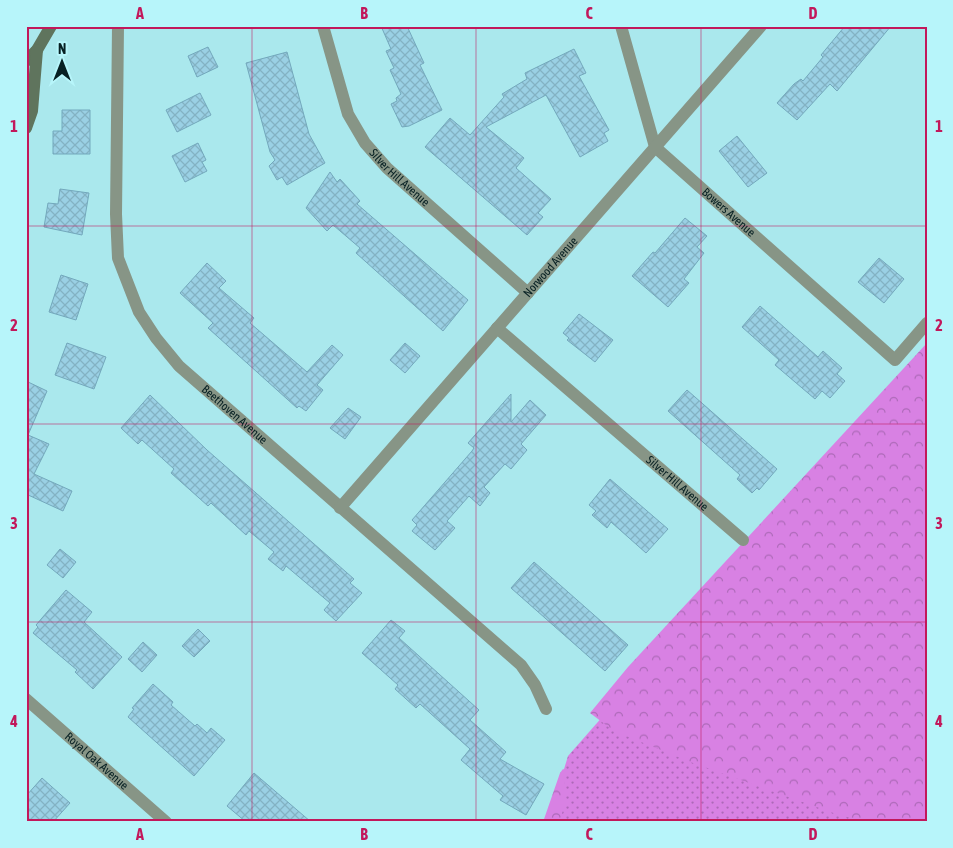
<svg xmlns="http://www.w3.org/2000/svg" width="953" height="848" font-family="'Asap Condensed',sans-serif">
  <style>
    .grass { fill: url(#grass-dots) }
    .forest { fill: url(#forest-crowns) }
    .building { fill: url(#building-cross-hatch); stroke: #73a8bc }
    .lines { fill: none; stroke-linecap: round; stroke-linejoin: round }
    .street { stroke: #879586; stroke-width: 12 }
    .secondary { stroke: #5f745d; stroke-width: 12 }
    .grid { fill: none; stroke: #c2185b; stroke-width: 1; stroke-opacity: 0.55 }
    .labels { text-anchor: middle; stroke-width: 4; stroke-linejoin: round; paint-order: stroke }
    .street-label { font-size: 12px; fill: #072023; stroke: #b7f5fa }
    .neatline { fill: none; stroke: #c2185b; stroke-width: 2 }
    .grid-label { font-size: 16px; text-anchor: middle; font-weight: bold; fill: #c2185b }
  </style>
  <defs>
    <pattern id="grass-dots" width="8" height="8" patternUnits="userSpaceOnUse" patternTransform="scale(1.25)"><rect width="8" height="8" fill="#d881e3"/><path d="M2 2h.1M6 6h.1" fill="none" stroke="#ad69b8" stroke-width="1.8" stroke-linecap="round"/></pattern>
    <pattern id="forest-crowns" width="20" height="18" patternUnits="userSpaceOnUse" patternTransform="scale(1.25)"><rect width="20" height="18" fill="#d881e3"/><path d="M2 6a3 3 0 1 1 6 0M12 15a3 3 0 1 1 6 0" fill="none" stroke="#ad69b8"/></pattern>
    <pattern id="building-cross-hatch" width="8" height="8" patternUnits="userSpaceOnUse" patternTransform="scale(1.25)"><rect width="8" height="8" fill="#9ad0e4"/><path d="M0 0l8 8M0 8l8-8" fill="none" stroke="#83b2c3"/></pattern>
  </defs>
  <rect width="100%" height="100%" fill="#aae8ed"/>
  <!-- grass -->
  <path class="grass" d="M 927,347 L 927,822 L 548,822 L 568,756 Z"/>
  <!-- forest -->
  <g class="forest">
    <path d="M 927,343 L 927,822 L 867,822 L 839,815 L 693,763 L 614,731 L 590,713 L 628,667 Z"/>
    <path d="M 563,769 L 565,770 C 562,793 569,798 559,822 L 543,822 L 560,773 Z"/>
  </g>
  <!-- building -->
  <g class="building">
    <path d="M 381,26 L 407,26 L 424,63 L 420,65 L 442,110 L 409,126 L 402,127 L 391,104 L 397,101 L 396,98 L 401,94 L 390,70 L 394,68 L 386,51 L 391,49 Z"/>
    <path d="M 845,26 L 891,26 L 837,91 L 830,84 L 797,120 L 777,103 L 794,84 L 801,79 L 803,81 L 823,57 L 821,55 Z"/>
    <path d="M 208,47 L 218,67 L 197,77 L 188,56 Z"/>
    <path d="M 574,49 L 586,73 L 579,76 L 609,130 L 604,133 L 608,141 L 580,157 L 546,95 L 486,127 L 524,158 L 516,168 L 551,199 L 538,213 L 543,217 L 527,235 L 425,147 L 450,118 L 470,135 L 504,97 L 502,94 L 527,79 L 525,73 Z"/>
    <path d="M 287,52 L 309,134 L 325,163 L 287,185 L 282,177 L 277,180 L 269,166 L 275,160 L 270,152 L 246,63 Z"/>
    <path d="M 200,93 L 211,115 L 177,132 L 166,110 Z"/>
    <path d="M 62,110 L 90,110 L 90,154 L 53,154 L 53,131 L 62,131 Z"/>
    <path d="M 737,136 L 767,173 L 748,187 L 719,151 Z"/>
    <path d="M 198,143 L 206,160 L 202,162 L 207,171 L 185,182 L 172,156 Z"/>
    <path d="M 330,172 L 337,182 L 340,179 L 360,201 L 357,204 L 468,300 L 443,331 L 356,253 L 360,248 L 333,225 L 327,231 L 306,208 Z"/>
    <path d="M 60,189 L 89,193 L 82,235 L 44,227 L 48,203 L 58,204 Z"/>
    <path d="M 685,218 L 707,236 L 697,247 L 704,253 L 684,279 L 689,283 L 668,307 L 632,276 L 653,252 L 655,253 Z"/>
    <path d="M 879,258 L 904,279 L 884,303 L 858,282 Z"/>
    <path d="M 207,263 L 226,281 L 219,288 L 254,318 L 250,323 L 307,372 L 332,345 L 343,355 L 317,385 L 323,390 L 306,411 L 299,406 L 297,408 L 208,328 L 213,323 L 180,293 Z"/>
    <path d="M 61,275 L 88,284 L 76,320 L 49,312 Z"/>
    <path d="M 760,306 L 818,357 L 823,351 L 842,368 L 837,374 L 845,381 L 830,398 L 822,391 L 815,399 L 775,365 L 779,360 L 742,327 Z"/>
    <path d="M 579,314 L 613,340 L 595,362 L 567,340 L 569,338 L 563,333 Z"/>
    <path d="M 67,343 L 106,357 L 94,389 L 55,375 Z"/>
    <path d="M 405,343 L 420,356 L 405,373 L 390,360 Z"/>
    <path d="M 26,381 L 47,391 L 28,435 L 49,444 L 34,474 L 72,491 L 63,511 L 26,494 Z"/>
    <path d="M 687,390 L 777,469 L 759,490 L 757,488 L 752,493 L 737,479 L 740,475 L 668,411 Z"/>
    <path d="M 511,394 L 511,422 L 530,400 L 546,415 L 521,444 L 527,450 L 511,469 L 505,464 L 484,487 L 490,493 L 480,506 L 469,496 L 447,521 L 455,528 L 435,550 L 412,531 L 417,525 L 412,520 L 472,451 L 474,448 L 468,443 Z"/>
    <path d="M 150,395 L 207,450 L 354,579 L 350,583 L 362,593 L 336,621 L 324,610 L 330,603 L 286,566 L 283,571 L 268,559 L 274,552 L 249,531 L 246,535 L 211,503 L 208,506 L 171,473 L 174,469 L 142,440 L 138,444 L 121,428 Z"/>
    <path d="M 348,408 L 361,417 L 345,439 L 330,428 Z"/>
    <path d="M 610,479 L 668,529 L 646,553 L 611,522 L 607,528 L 592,515 L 596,511 L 589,505 Z"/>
    <path d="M 60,549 L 76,562 L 63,578 L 47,565 Z"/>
    <path d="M 534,562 L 628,645 L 605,671 L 511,588 Z"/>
    <path d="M 66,590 L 92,612 L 84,622 L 122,657 L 93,689 L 75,672 L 77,670 L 33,633 L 38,627 L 36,625 Z"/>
    <path d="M 391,620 L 405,631 L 399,638 L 479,710 L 470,720 L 506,752 L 500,759 L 544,784 L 526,815 L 500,800 L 503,796 L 461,760 L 470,749 L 420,704 L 416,708 L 395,689 L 398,685 L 362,653 Z"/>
    <path d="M 198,629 L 210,641 L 194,657 L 182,646 Z"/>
    <path d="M 143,642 L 157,655 L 142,672 L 128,659 Z"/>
    <path d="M 153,684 L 173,702 L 171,705 L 195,726 L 197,724 L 207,733 L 211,728 L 225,740 L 194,776 L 128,717 L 134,709 L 132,708 Z"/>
    <path d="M 254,773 L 311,822 L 246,822 L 227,806 Z"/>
    <path d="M 42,778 L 70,803 L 53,822 L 26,822 L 26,796 Z"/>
  </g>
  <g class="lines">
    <!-- street -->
    <g class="street">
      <path id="s1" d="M 118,26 L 116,214 L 118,258 L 139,312 L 156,338 L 179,366 L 521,665 L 535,685 L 546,709"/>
      <path id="s2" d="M 323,26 L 348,114 L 365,143 L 387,168 L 528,293"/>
      <path id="s3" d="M 621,26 L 655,147 L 895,360 L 927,323"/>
      <path id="s4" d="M 497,328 L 743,540"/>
      <path id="s5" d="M 340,508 L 761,26"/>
      <path id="s6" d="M 26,699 L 166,822"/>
    </g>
    <!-- secondary -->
    <g class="secondary">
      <path d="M 26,61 L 37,50 L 51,26"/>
      <path d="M 26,128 L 32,111 L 37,50"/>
    </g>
  </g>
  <!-- grid -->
  <path class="grid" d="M 252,26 L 252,822M 476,26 L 476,822M 701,26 L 701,822M 26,226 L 927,226M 26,424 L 927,424M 26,622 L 927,622"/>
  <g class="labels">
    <!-- street labels -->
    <g class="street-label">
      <text dy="4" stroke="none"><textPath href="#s2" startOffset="174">Silver Hill Avenue</textPath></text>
      <text dy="4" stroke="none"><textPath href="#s3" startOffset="224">Bowers Avenue</textPath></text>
      <text dy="4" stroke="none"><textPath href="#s5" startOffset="320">Norwood Avenue</textPath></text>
      <text dy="4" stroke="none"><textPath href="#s1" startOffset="431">Beethoven Avenue</textPath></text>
      <text dy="4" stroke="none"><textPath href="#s4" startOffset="238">Silver Hill Avenue</textPath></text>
      <text dy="4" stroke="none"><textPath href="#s6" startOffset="94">Royal Oak Avenue</textPath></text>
    </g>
  </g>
  <!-- border -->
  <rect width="953" height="848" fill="none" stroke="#b7f5fa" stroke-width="55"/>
  <!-- north arrow -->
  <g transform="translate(62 62)" stroke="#b7f5fa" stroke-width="4" paint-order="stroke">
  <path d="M0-4L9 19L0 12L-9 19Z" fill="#072023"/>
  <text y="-8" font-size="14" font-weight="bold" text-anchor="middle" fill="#072023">N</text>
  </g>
  <rect x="28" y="28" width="898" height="792" class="neatline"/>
  <g class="grid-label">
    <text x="140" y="19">A</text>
    <text x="364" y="19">B</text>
    <text x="589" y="19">C</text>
    <text x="813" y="19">D</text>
    <text x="14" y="132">1</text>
    <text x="939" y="132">1</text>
    <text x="14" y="331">2</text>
    <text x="939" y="331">2</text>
    <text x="14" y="529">3</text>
    <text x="939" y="529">3</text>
    <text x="14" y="727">4</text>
    <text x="939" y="727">4</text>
    <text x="140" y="840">A</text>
    <text x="364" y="840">B</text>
    <text x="589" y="840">C</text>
    <text x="813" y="840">D</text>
  </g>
</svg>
